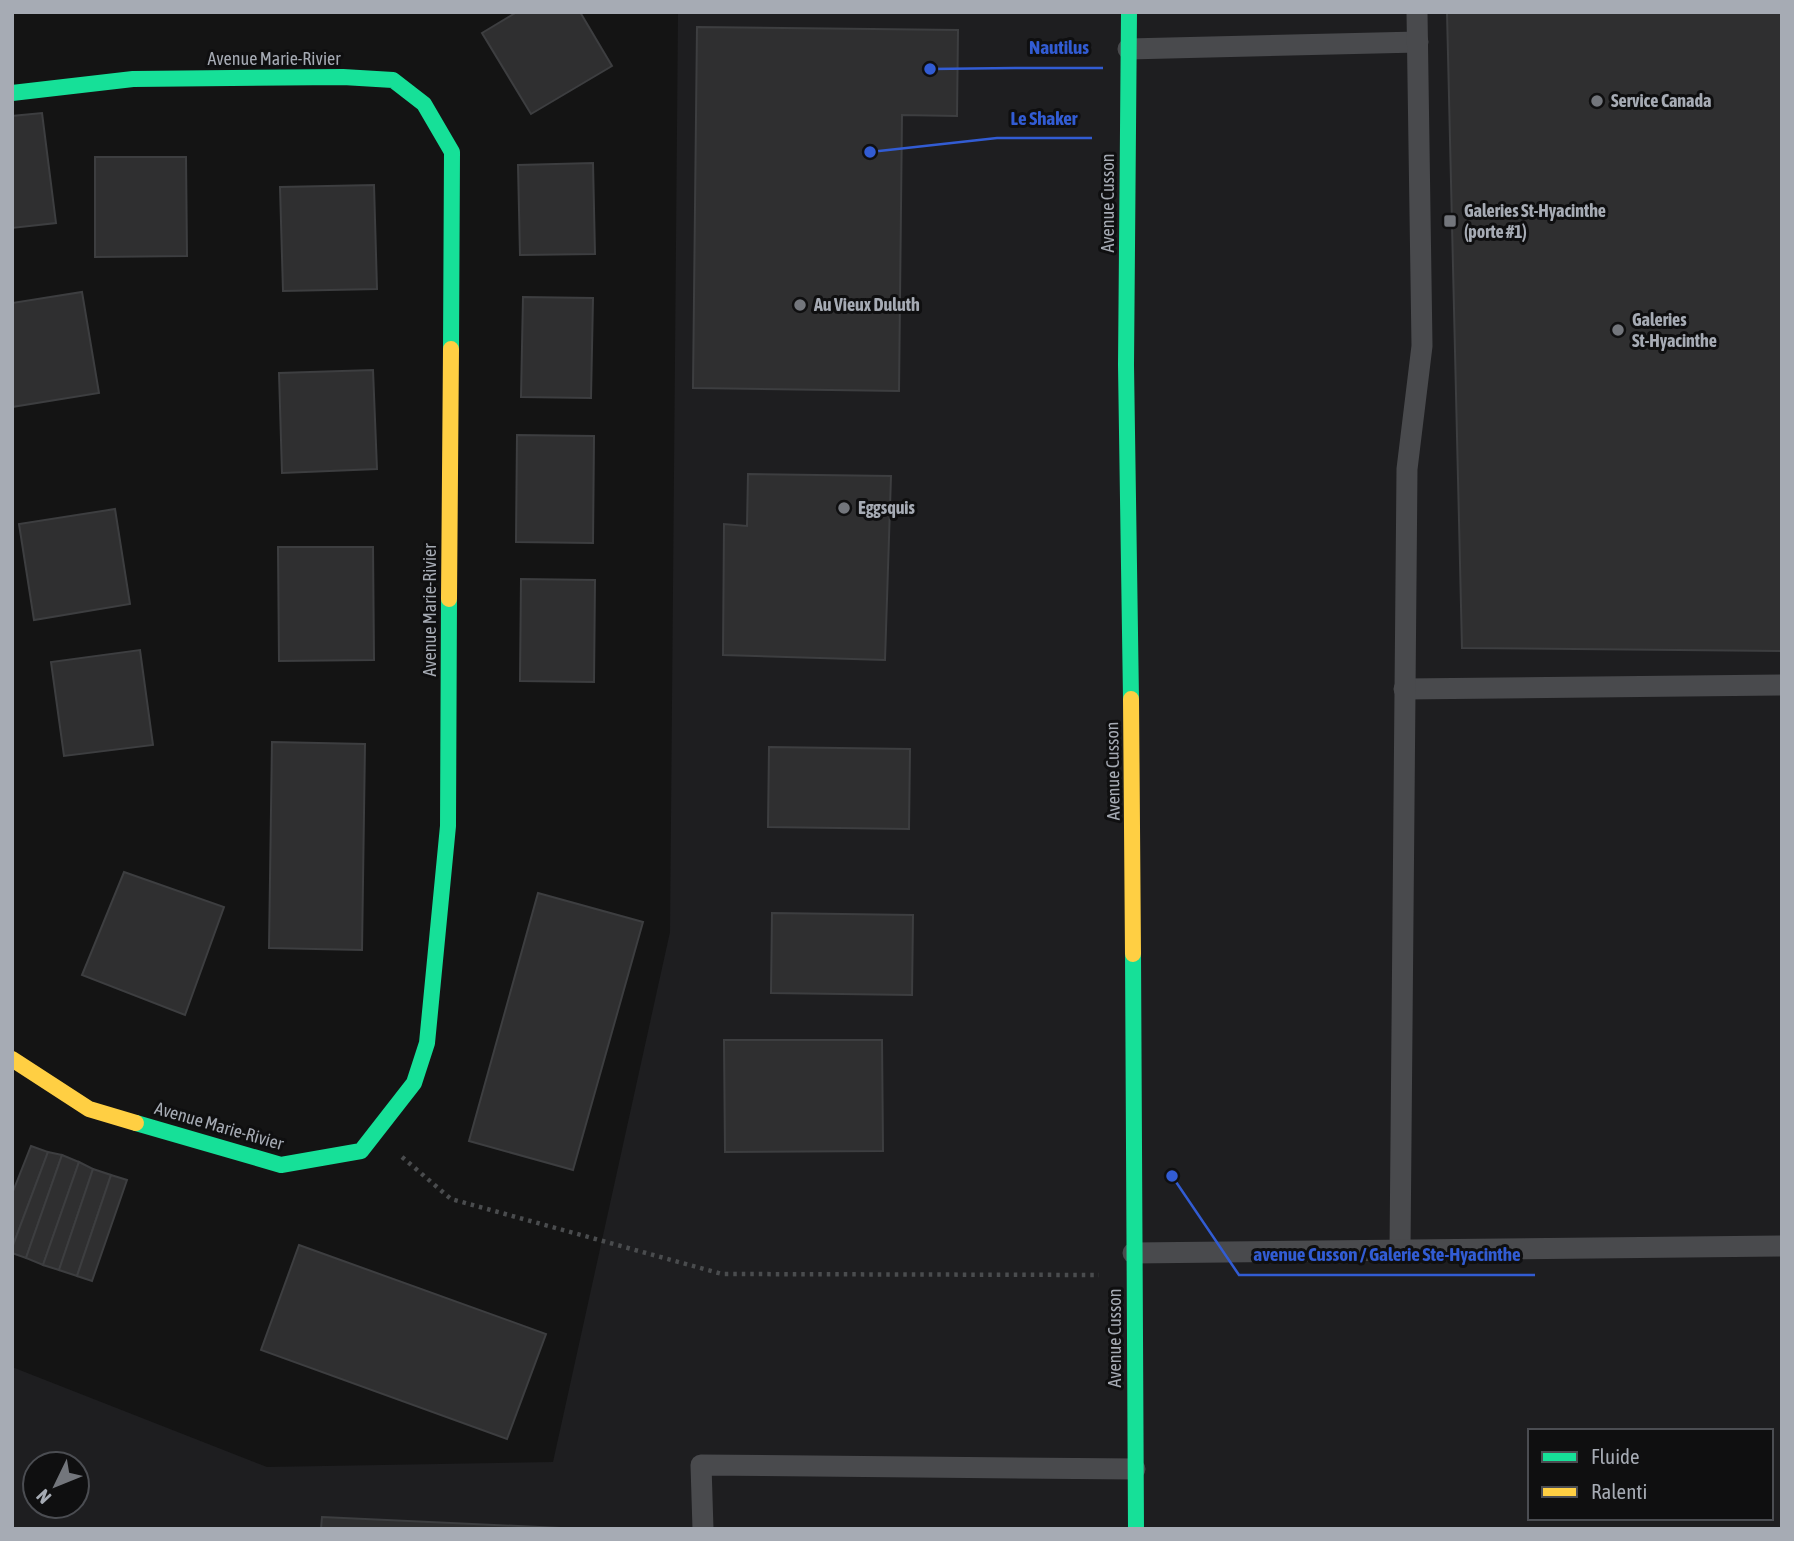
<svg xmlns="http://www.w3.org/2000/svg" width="1794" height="1541" font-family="'Asap Condensed',sans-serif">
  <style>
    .built { fill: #1e1e20; fill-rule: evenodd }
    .building { fill: #2f2f30; stroke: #3d3e40; stroke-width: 2 }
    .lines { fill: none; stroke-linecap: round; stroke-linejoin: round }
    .path { stroke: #4a4c4e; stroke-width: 4.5; stroke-dasharray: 3.5 5; stroke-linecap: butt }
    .lane { stroke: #494a4d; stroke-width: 21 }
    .fast { stroke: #16e098; stroke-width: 16 }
    .slow { stroke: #ffcf43; stroke-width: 16 }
    .poi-dot { fill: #73767c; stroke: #0f0f10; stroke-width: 2.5 }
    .labels { text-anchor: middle; stroke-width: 6; stroke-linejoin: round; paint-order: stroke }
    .street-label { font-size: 18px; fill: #a6abb4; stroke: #0f0f10 }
    .poi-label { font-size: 18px; font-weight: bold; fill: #a6abb4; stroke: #0f0f10; text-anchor: start }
    .leader { fill: none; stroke: #325cd3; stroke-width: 2.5 }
    .callout-dot { fill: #325cd3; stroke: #0f0f10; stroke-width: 2.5 }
    .callout-label { font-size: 19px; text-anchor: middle; font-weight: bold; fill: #325cd3; stroke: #0f0f10; stroke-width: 6; stroke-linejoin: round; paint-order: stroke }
  </style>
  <rect width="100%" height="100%" fill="#141414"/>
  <!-- built -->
  <path class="built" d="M 678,12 L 1782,12 L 1782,1529 L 12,1529 L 12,1367 L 267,1467 L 553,1462 L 670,932 ZM 1530,1431 L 1771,1431 L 1771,1518 L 1530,1518 ZM 35,1464 L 77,1464 L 77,1506 L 35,1506 Z"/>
  <!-- building -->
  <g class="building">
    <path d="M 517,12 L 580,12 L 612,66 L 531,114 L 482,33 Z"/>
    <path d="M 1447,12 L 1782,12 L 1782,651 L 1462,648 Z"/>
    <path d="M 697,27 L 958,30 L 957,116 L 902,115 L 899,391 L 693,388 Z"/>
    <path d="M 42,113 L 56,223 L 12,228 L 12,116 Z"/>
    <path d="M 95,157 L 186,157 L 187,256 L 95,257 Z"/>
    <path d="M 593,163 L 595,254 L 520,255 L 518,165 Z"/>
    <path d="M 374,185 L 377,289 L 283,291 L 280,187 Z"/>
    <path d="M 82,292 L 99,393 L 12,407 L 12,303 Z"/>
    <path d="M 523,297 L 593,298 L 591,398 L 521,397 Z"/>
    <path d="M 373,370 L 377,469 L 282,473 L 279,373 Z"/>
    <path d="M 517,435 L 594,436 L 593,543 L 516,542 Z"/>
    <path d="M 748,474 L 891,476 L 885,660 L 723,655 L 724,524 L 747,526 Z"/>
    <path d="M 115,509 L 130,604 L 34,620 L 19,524 Z"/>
    <path d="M 278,547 L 373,547 L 374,660 L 279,661 Z"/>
    <path d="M 521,579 L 595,580 L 594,682 L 520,681 Z"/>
    <path d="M 140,650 L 153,745 L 64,756 L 51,662 Z"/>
    <path d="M 272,742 L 365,744 L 362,950 L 269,948 Z"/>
    <path d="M 769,747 L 910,749 L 909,829 L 768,827 Z"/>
    <path d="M 124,872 L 224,907 L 185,1015 L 82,975 Z"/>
    <path d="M 538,893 L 643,922 L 573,1170 L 469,1141 Z"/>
    <path d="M 772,913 L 913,915 L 912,995 L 771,993 Z"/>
    <path d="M 724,1040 L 882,1040 L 883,1151 L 725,1152 Z"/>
    <path d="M 31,1146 L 48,1152 L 12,1248 L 12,1194 Z"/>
    <path d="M 48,1152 L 62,1155 L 26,1258 L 12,1253 L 12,1248 Z"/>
    <path d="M 62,1155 L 79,1162 L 43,1265 L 26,1258 Z"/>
    <path d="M 79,1162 L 93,1169 L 59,1270 L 43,1265 Z"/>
    <path d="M 93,1169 L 111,1175 L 77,1276 L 59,1270 Z"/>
    <path d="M 111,1175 L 127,1180 L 92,1281 L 77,1276 Z"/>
    <path d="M 299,1245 L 546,1334 L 507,1439 L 261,1350 Z"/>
    <path d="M 322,1517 L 582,1529 L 321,1529 Z"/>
  </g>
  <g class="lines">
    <!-- path -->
    <path class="path" d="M 402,1157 L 451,1199 L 722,1274 L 1099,1275"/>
    <!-- lane -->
    <g class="lane">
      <path d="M 1128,49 L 1418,42"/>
      <path d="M 1404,689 L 1782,685"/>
      <path d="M 1400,1251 L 1407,469 L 1422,346 L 1417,12"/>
      <path d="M 1133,1253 L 1782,1246"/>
      <path d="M 703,1529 L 701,1465 L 1135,1469"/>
    </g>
    <!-- fast -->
    <g class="fast">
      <path d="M 1129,12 L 1126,365 L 1131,699"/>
      <path d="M 12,93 L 133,79 L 343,77 L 393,80 L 424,104 L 452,152 L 451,349"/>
      <path d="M 1133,954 L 1136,1529"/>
      <path d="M 136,1123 L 281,1165 L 361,1151 L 414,1083 L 427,1043 L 448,826 L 449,599"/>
    </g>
    <!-- slow -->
    <g class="slow">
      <path d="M 449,599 L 451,349"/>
      <path d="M 1131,699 L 1133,954"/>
      <path d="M 12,1059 L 89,1109 L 136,1123"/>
    </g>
  </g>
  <!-- markers -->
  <g class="poi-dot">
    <circle cx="1597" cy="101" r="7"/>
    <rect x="1443" y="214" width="14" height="14" rx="3.5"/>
    <circle cx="800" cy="305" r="7"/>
    <circle cx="1618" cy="330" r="7"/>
    <circle cx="844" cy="508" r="7"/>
  </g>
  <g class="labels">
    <!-- street labels -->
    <g class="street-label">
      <text x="274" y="65">Avenue Marie-Rivier</text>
      <text transform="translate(1108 203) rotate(-90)" y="6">Avenue Cusson</text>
      <text transform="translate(430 610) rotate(-90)" y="6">Avenue Marie-Rivier</text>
      <text transform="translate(1113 771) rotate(-91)" y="6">Avenue Cusson</text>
      <text transform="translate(219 1126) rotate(16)" y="6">Avenue Marie-Rivier</text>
      <text transform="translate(1115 1338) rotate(-90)" y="6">Avenue Cusson</text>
    </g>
    <!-- poi labels -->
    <g class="poi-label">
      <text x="1611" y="107">Service Canada</text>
      <text x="1464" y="217">Galeries St-Hyacinthe<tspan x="1464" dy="21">(porte #1)</tspan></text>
      <text x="814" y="311">Au Vieux Duluth</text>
      <text x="1632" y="326">Galeries<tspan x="1632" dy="21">St-Hyacinthe</tspan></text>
      <text x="858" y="514">Eggsquis</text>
    </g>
  </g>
  <!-- callouts -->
  <path class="leader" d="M930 69L1015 68H1103M870 152L997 138H1092M1172 1176L1239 1275H1535"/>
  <g class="callout-dot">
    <circle cx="930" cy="69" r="7"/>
    <circle cx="870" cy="152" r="7"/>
    <circle cx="1172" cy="1176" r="7"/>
  </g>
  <g class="callout-label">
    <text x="1059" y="54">Nautilus</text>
    <text x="1044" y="125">Le Shaker</text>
    <text x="1387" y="1261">avenue Cusson / Galerie Ste-Hyacinthe</text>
  </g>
  <!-- border -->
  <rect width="1794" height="1541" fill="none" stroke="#a6abb4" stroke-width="28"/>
  <!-- legend -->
  <rect x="1528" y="1429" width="245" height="91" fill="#0f0f10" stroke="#4b4d52" stroke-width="2"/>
  <rect x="1542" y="1452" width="35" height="10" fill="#16e098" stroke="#4b4d52" stroke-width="2"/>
  <text x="1591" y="1464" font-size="21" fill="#a6abb4">Fluide</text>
  <rect x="1542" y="1487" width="35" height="10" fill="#ffcf43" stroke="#4b4d52" stroke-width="2"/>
  <text x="1591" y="1499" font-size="21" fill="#a6abb4">Ralenti</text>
  <!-- north arrow -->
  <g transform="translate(56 1485) rotate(227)"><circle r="33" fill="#0f0f10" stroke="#4b4d52" stroke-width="2"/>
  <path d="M0-5L12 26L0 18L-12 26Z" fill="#73767c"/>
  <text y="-10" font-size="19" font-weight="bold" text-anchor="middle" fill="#a6abb4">N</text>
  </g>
</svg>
